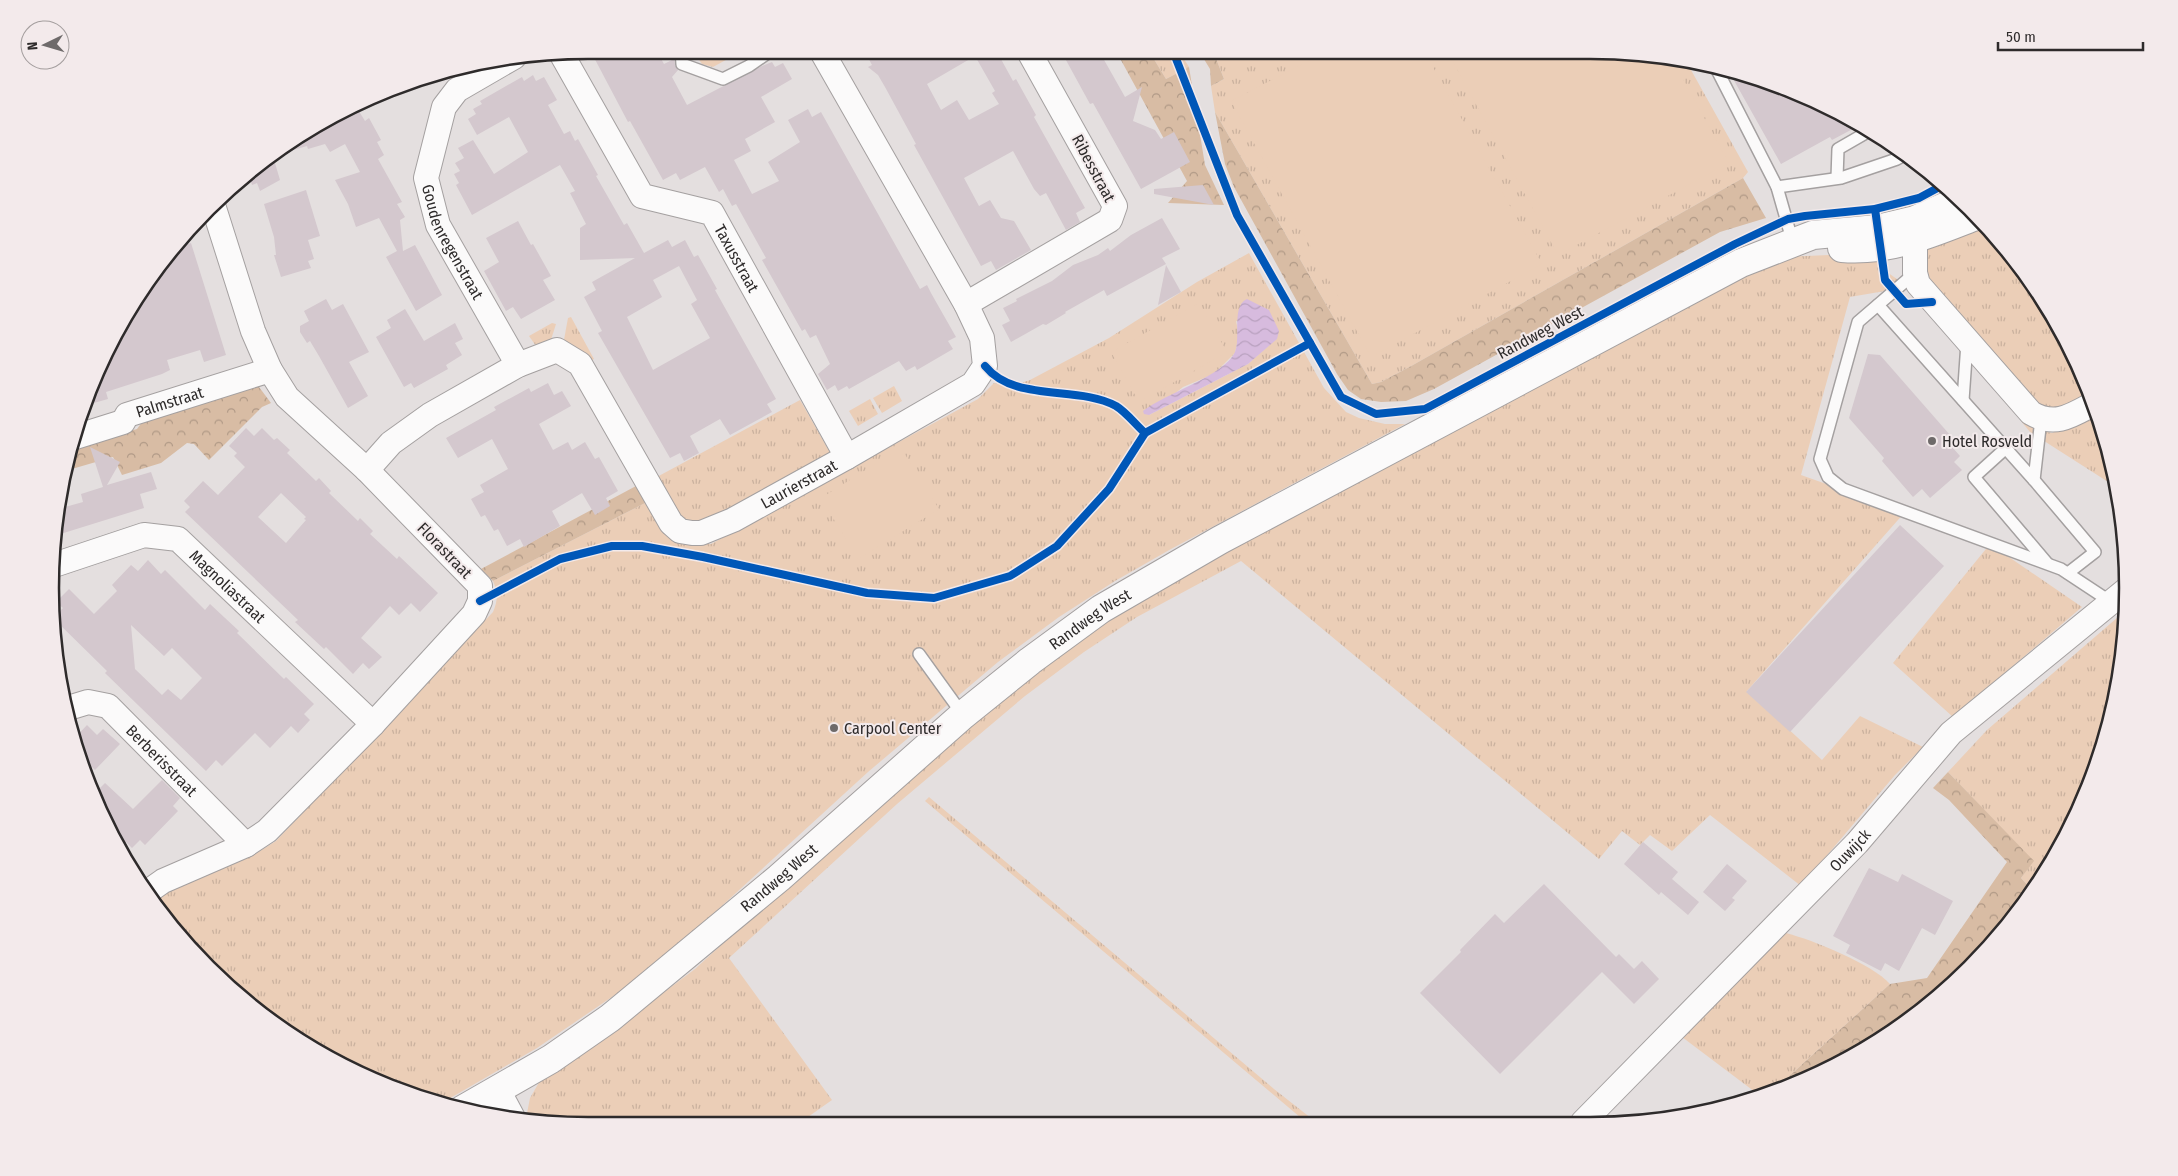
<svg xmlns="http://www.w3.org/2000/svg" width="2178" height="1176" font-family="'Fira Sans Condensed',sans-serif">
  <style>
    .grass { fill: url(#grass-tufts); fill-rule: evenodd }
    .forest { fill: url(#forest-crowns) }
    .green { fill: #ebceb7 }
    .water { fill: url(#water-waves) }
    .building { fill: #d4c8ce; fill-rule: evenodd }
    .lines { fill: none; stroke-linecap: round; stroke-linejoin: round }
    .service-casing { stroke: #a4a0a0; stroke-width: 14 }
    .minor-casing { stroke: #a4a0a0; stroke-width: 26 }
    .tertiary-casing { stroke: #a4a0a0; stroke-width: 30 }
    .service { stroke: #fbfafa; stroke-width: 11 }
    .minor { stroke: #fbfafa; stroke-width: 24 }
    .tertiary { stroke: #fbfafa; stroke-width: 28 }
    .cycleway-casing { stroke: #f3eaeb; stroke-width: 11 }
    .cycleway { stroke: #0057b8; stroke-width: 8 }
    .poi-dot { fill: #6e6a6a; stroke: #f3eaeb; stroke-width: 2 }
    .labels { text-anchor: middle; stroke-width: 4; stroke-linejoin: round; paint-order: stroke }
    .street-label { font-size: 16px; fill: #2e2b2b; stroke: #f3eaeb }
    .poi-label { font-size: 16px; fill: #2e2b2b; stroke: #f3eaeb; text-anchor: start }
    .rim { fill: none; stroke: #2e2b2b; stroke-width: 2.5 }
  </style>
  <defs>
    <pattern id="grass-tufts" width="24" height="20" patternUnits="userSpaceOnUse" patternTransform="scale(1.25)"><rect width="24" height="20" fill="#ebceb7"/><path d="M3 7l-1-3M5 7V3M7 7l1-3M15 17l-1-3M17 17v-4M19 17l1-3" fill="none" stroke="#cab19e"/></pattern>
    <pattern id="forest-crowns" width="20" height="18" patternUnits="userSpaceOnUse" patternTransform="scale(1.25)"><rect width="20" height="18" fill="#d8bca4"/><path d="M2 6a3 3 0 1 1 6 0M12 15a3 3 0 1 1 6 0" fill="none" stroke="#b09986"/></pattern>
    <pattern id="water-waves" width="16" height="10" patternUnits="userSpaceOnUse" patternTransform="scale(1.25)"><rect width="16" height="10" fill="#d7bbde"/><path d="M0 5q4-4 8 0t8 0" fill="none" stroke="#b9a1bf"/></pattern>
  </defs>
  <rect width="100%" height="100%" fill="#e4dfdf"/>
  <!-- grass -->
  <g class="grass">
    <path d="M 692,50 L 744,50 L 713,67 L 702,64 Z"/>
    <path d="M 1149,51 L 1179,51 L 1189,67 L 1166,79 Z"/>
    <path d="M 1213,51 L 1625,51 L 1686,61 L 1748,172 L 1743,178 L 1413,365 L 1381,382 L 1372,384 L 1215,112 L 1211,86 L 1224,79 Z"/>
    <path d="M 1980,222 L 2017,260 L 2072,350 L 2089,394 L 2056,410 L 2044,410 L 1927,281 L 1925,247 Z"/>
    <path d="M 1249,253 L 1324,388 L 1346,412 L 1359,418 L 1385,424 L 1405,424 L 1171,549 L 1115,581 L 1059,617 L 998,662 L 868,772 L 677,947 L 628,986 L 537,1048 L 440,1104 L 319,1054 L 260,1015 L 184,943 L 150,898 L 157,891 L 252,856 L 276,841 L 493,612 C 498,600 498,593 493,581 L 647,502 L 667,534 L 682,544 L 711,544 L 978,399 L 994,383 L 1011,386 L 1030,380 L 1109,338 L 1197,282 ZM 1236,321 L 1277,338 L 1248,364 L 1149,415 L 1183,387 L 1214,374 L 1235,353 L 1239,335 Z"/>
    <path d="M 1829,255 L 1876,255 L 1880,267 L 1908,287 L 1850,297 L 1801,475 L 1905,512 L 1747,691 L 1822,760 L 1860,716 L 1923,747 L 1895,775 L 1801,886 L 1710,815 L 1672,851 L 1650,835 L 1640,845 L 1622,831 L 1599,859 L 1241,561 L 1137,617 L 1084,652 L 1025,696 L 897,804 L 729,958 L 832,1100 L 798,1124 L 553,1125 L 530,1121 L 527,1113 L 530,1098 L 541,1079 L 599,1041 L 695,969 L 887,793 L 1075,640 L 1185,574 L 1624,338 L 1783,257 Z"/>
    <path d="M 571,317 L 594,359 L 588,362 L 563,345 L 568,318 Z"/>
    <path d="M 552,323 L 556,324 L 550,343 L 536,346 L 529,336 Z"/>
    <path d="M 894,386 L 902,401 L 882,413 L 873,398 Z"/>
    <path d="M 870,399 L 878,414 L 858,426 L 849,411 Z"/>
    <path d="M 800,400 L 832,456 L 707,525 L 683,523 L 655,478 Z"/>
    <path d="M 2096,412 L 2110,448 L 2116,487 L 2030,432 L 2021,421 L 2039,430 L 2052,433 Z"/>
    <path d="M 1990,544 L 2082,607 L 1953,717 L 1893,663 Z"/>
    <path d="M 2125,611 L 2123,658 L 2100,761 L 2056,857 L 2032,890 L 2021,878 L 2033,861 L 1948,772 L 1987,730 Z"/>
    <path d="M 929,797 L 1274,1089 L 1316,1122 L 1307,1123 L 925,801 Z"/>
    <path d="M 1786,933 C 1813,940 1872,964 1890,984 L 1773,1091 L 1759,1095 L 1682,1037 Z"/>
  </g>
  <!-- forest -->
  <g class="forest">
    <path d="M 1116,51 L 1149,51 L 1166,79 L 1189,67 L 1205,165 L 1224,205 L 1168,203 L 1187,181 Z"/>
    <path d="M 1199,51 L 1213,51 L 1224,79 L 1211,86 L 1210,69 Z"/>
    <path d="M 1215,112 L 1372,384 L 1381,382 L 1413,365 L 1743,178 L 1766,218 L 1720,232 L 1434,389 L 1406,401 L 1381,402 L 1361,399 L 1348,390 L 1337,374 L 1234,187 L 1225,164 Z"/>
    <path d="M 259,387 L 271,403 L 262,407 L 209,460 L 194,444 L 187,443 L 161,463 L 122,475 L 113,457 L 65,471 L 69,448 L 137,429 L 145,418 L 249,388 Z"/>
    <path d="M 636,486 L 647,502 L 493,581 L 481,569 Z"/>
    <path d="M 1948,772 L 2034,861 L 2021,878 L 2032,890 L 1994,943 L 1889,1035 L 1796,1085 L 1773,1091 L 1890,984 L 1927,978 L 2007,862 L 1949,800 L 1933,788 Z"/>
  </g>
  <!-- green -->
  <g class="green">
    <path d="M 1328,51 L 1424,51 L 1542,264 L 1371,357 L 1231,101 Z"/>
    <path d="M 1447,51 L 1625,51 L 1672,59 L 1729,163 L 1558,255 Z"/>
    <path d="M 1199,303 L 1227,352 L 1139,402 L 1111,352 Z"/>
    <path d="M 901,448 L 939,509 L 858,559 L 821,498 Z"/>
  </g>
  <!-- water -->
  <path class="water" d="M 1247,299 L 1269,310 L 1279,331 L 1277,339 L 1248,364 L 1149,415 L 1144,414 L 1143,411 C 1166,393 1224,376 1235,352 C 1241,337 1231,306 1247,299 Z"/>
  <!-- building -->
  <g class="building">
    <path d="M 590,50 L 659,50 L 659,55 L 664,64 L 674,59 L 675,65 L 678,70 L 672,77 L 687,105 L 762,66 L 772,62 L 775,67 L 783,63 L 792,79 L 761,97 L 775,122 L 745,139 L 751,151 L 734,160 L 752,194 L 779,181 L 768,162 L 800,142 L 788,120 L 808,109 L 812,117 L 821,112 L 920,289 L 927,285 L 931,293 L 956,337 L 948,341 L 953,349 L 917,370 L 915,366 L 906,371 L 899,361 L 849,389 L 847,386 L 838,391 L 835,385 L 827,390 L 818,374 L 830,364 L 816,335 L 810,338 L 805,329 L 802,331 L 762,260 L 766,258 L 736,204 L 732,206 L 723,189 L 719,192 L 705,167 L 680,180 L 676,173 L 663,180 L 630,121 L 628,122 Z"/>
    <path d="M 864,50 L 996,50 L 1013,81 L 1016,79 L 1036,115 L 1034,117 L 1085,208 L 1076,213 L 1080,222 L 1066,230 L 1046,193 L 1040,196 L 1034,189 L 1013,151 L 964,178 L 979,206 L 990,200 L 1001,218 L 1014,221 L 1031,250 L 996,270 L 991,261 L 981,266 L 914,145 L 916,144 L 885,87 L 878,75 L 868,67 L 872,65 ZM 975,56 L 995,91 L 992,93 L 999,104 L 969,120 L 957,100 L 941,110 L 927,84 Z"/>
    <path d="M 1061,51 L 1099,51 L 1125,97 L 1142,87 L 1133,121 L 1155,130 L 1161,139 L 1174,132 L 1190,162 L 1141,189 L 1093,103 L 1090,104 Z"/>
    <path d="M 1727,68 L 1859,122 L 1862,124 L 1832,140 L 1830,137 L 1781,164 Z"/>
    <path d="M 533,75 L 536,81 L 544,77 L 557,100 L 548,105 L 564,134 L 570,131 L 575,141 L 578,139 L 598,175 L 596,176 L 624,225 L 627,223 L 644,253 L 668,240 L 672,247 L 685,240 L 694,257 L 698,255 L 717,289 L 715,290 L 776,399 L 767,404 L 772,412 L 730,435 L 720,419 L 690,436 L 699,453 L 684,461 L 680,453 L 670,458 L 598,333 L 602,331 L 584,297 L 596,290 L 592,282 L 635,258 L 580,260 L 580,228 L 586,224 L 570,193 L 575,191 L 560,165 L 472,215 L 456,185 L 459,183 L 454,174 L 460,171 L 455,163 L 464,158 L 458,148 L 473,140 L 494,174 L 528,152 L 509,117 L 477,135 L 468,119 L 476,114 L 473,109 L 482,104 L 480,101 L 522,77 L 524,81 ZM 679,266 L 697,300 L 691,304 L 710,338 L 653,370 L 627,317 L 662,297 L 653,280 Z"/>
    <path d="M 357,108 L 365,121 L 369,118 L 381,140 L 377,142 L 384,155 L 378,159 L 402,202 L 397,204 L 405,217 L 400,220 L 403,251 L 415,245 L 442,295 L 416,311 L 386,257 L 397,251 L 379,218 L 356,227 L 348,204 L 335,180 L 360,172 L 345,144 L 330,152 L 325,144 L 308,149 L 307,146 L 276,155 L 274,152 L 317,123 L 320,128 Z"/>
    <path d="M 272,153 L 280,180 L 260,191 L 257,183 L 252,185 L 248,173 Z"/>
    <path d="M 1203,185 L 1214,205 L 1154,194 L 1154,189 Z"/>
    <path d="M 306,190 L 320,236 L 308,240 L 314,259 L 308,261 L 311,268 L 281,277 L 274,255 L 276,255 L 274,237 L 264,204 Z"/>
    <path d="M 1162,218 L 1180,249 L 1162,258 L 1166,264 L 1107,296 L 1104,290 L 1065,312 L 1066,313 L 1046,325 L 1043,324 L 1011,342 L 1002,325 L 1010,321 L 1003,308 L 1017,301 L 1016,299 L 1052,281 L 1073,265 L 1098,255 L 1108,248 L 1110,251 L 1131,235 Z"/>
    <path d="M 518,221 L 531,245 L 533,244 L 551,276 L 543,280 L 555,300 L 521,319 L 513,307 L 506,311 L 484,271 L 499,262 L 486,238 Z"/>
    <path d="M 191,243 L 226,355 L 204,362 L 200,350 L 167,360 L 170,370 L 162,374 L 106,392 L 108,399 L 83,406 L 91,382 L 141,289 L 159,265 L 172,261 L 169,252 L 171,250 Z"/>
    <path d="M 1166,265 L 1181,292 L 1158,305 Z"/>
    <path d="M 326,299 L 332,310 L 343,304 L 369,352 L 349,362 L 368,396 L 348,408 L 319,356 L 310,341 L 307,343 L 300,332 L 300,326 L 309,321 L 304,311 Z"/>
    <path d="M 405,309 L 424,341 L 455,323 L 463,339 L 455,343 L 462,355 L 446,365 L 448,369 L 414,388 L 411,383 L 404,387 L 376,337 L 391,328 L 387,320 Z"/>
    <path d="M 1868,354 L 1880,355 L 1957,443 L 1952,447 L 1960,456 L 1954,462 L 1962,470 L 1930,498 L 1922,489 L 1913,497 L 1882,461 L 1884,458 L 1849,418 Z"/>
    <path d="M 548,383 L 554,395 L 562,391 L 571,406 L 539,424 L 553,450 L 568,442 L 572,450 L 585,442 L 595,459 L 599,457 L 618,491 L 606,498 L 610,506 L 595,515 L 582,493 L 552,511 L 560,526 L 524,547 L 520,539 L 507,546 L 498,529 L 494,531 L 485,515 L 481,517 L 471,499 L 484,492 L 480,485 L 508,469 L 492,439 L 458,458 L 446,438 L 496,410 L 494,407 L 529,388 L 531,392 Z"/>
    <path d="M 246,428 L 254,436 L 262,428 L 274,440 L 277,438 L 290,450 L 287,453 L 316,481 L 319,478 L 331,491 L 329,493 L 358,521 L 360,518 L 373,531 L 370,534 L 397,559 L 399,556 L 438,593 L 420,612 L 411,603 L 399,615 L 390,606 L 361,638 L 382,657 L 369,669 L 363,663 L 353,674 L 326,647 L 324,649 L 295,622 L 298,620 L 185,512 L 190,507 L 184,501 L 203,481 L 218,495 L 245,467 L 234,456 L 237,453 L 229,446 ZM 281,493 L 306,517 L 304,519 L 306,520 L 286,543 L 258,517 Z"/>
    <path d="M 90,447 L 120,462 L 107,485 L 151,472 L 157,489 L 140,494 L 144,508 L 54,536 L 58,509 L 83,502 L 81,494 L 103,487 Z"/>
    <path d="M 1900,525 L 1944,566 L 1790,732 L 1746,692 Z"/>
    <path d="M 148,560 L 161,574 L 165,570 L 205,610 L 210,604 L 239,631 L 237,633 L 284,679 L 286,677 L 314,704 L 304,714 L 310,720 L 298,733 L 291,726 L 270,748 L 255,733 L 222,766 L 216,760 L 206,771 L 105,673 L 107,671 L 53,618 L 63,608 L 56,602 L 69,589 L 94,614 L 117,591 L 112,585 L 131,565 L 138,571 ZM 131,625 L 164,656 L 172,648 L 202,678 L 181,700 L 168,689 L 162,695 L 135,669 Z"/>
    <path d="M 87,725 L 97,735 L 103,729 L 120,744 L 95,770 L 85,760 L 81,764 L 73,740 Z"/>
    <path d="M 162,780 L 180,798 L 173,806 L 178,811 L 145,845 L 140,840 L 132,848 L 126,842 L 120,848 L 92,796 L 105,783 L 133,809 Z"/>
    <path d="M 1643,842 L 1678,872 L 1672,879 L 1699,902 L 1688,915 L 1661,892 L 1659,895 L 1624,864 Z"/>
    <path d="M 1727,864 L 1747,881 L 1732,898 L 1735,900 L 1725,911 L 1703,892 Z"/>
    <path d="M 1869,868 L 1898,882 L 1902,874 L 1953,901 L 1935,935 L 1922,928 L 1899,971 L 1885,963 L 1881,971 L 1846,953 L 1850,945 L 1833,936 Z"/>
    <path d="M 1544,884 L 1616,957 L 1619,954 L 1634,969 L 1642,961 L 1659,979 L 1634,1004 L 1602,972 L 1500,1074 L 1420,993 L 1461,952 L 1460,950 L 1495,914 L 1504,923 Z"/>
  </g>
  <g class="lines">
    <!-- service casing -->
    <g class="service-casing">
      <g id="service">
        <path d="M 681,50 L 682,64 L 723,79 L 749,66 L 772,50"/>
        <path d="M 1715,66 L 1777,187 L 1793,243"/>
        <path d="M 1837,178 L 1838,149 L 1871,130"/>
        <path d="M 1777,187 L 1841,178 L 1897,159 L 1904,155"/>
        <path d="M 1915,273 L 1858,322 L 1820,459 L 1828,477 L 1843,489 L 2061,569 L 2111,602"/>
        <path d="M 1878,305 L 2034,480 L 2095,552 L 2068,573"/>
        <path d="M 1963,400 L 1967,343"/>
        <path d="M 2006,448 L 1974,477 L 2047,563"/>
        <path d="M 2034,480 L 2041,419"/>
        <path d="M 919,654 L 963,715"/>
      </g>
    </g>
    <!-- minor casing -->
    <g class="minor-casing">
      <g id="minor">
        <path id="s1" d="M 561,53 L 642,196 L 712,213 L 847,457"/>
        <path id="s2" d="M 514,57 L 457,90 L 444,107 L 426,178 L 438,225 L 518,365"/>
        <path d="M 1915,222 L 1915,273 L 1918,284 L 2031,413 C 2055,427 2071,416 2093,404"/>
        <path d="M 966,304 L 1110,220 L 1115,206 L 1028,50"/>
        <path id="s3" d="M 72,438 L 123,422 L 127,415 L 270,370"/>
        <path id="s4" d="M 367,470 L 391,443 L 430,415 L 518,365 L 557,350 L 580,364 L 671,523 L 680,531 L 692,533 L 701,533 L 733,520 L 847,457 L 973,384 L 985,366 L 982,338 L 966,304 L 821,50"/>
        <path id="s5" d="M 51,566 L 144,535 L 178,539 L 373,724"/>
        <path id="s6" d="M 65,709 L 88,702 L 108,706 L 246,845"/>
        <path d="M 146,893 L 163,881 L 246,845 L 267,831 L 373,724 L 474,614 L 480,601 L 480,586 L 367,470 L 287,397 L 270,370 L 253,331 L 213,205"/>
        <path d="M 498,1090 L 513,1118"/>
        <path id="s7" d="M 1583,1122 L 1857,843 L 1951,733 L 2126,590"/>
      </g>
    </g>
    <!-- tertiary casing -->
    <g class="tertiary-casing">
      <g id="tertiary">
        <path d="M 1842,248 C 1890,252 1932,233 1976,216"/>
        <path id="s8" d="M 462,1110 L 551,1059 L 610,1018 L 779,878 L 963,715 L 1030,661 L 1101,609 L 1220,540 L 1741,263 L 1813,235 L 1877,229 L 1915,220 L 1960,200"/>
      </g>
    </g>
    <!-- service -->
    <use href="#service" class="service"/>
    <!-- minor -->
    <use href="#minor" class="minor"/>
    <!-- tertiary -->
    <use href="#tertiary" class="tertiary"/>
    <!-- cycleway casing -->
    <g class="cycleway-casing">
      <g id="cycleway">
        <path d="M 1173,51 L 1237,215 L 1341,397 L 1376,414 L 1425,409 L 1735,244 L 1788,219 L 1805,216 L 1875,209 L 1919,198 L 1945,184"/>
        <path d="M 1875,209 L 1885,280 L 1906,304 L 1932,302"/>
        <path d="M 985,366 C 1015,403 1077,385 1116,406 C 1126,412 1136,425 1145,433"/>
        <path d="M 480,601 L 560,559 L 612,546 L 642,546 L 703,557 L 867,593 L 934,598 L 1010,576 L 1057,546 L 1109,489 L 1145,433 L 1310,343"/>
      </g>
    </g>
    <!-- cycleway -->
    <use href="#cycleway" class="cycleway"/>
  </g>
  <!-- markers -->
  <g class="poi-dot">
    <circle cx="1932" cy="441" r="5"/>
    <circle cx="834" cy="728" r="5"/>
  </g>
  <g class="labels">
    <!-- street labels -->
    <g class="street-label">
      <text transform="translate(1094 168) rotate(62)" y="6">Ribesstraat</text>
      <text dy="6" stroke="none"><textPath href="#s2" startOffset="230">Goudenregenstraat</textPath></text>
      <text dy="6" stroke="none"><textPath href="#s1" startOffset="288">Taxusstraat</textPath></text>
      <text transform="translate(1540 332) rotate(-28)" y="6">Randweg West</text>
      <text dy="6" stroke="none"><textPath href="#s3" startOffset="106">Palmstraat</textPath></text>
      <text dy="6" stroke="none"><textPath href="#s4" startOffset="580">Laurierstraat</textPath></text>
      <text transform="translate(445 550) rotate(46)" y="6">Florastraat</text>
      <text dy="6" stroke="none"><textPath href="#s5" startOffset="201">Magnoliastraat</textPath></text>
      <text dy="6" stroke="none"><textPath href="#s8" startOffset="799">Randweg West</textPath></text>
      <text dy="6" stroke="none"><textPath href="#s6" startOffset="121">Berberisstraat</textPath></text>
      <text dy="6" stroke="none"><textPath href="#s7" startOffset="381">Ouwijck</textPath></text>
      <text dy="6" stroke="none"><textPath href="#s8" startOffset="394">Randweg West</textPath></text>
    </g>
    <!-- poi labels -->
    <g class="poi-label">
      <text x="1942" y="447">Hotel Rosveld</text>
      <text x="844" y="734">Carpool Center</text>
    </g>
  </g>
  <!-- crop -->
  <path d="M0 0H2178V1176H0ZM588 59H1590A529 529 0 0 1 2119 588V588A529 529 0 0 1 1590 1117H588A529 529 0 0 1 59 588V588A529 529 0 0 1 588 59Z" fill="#f3eaeb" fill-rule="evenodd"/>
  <path class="rim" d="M588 59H1590A529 529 0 0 1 2119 588V588A529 529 0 0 1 1590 1117H588A529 529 0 0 1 59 588V588A529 529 0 0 1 588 59Z"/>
  <!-- north arrow -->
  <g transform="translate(45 45) rotate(265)"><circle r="24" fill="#f3eaeb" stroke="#a49e9e"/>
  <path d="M0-4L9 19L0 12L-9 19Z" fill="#6e6a6a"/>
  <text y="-8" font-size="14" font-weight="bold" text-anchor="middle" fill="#2e2b2b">N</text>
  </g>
  <!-- scale -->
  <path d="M1998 42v8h145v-8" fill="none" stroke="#2e2b2b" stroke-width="2.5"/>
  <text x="2006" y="42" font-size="15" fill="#2e2b2b" stroke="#f3eaeb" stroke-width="4" paint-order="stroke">50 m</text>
</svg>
